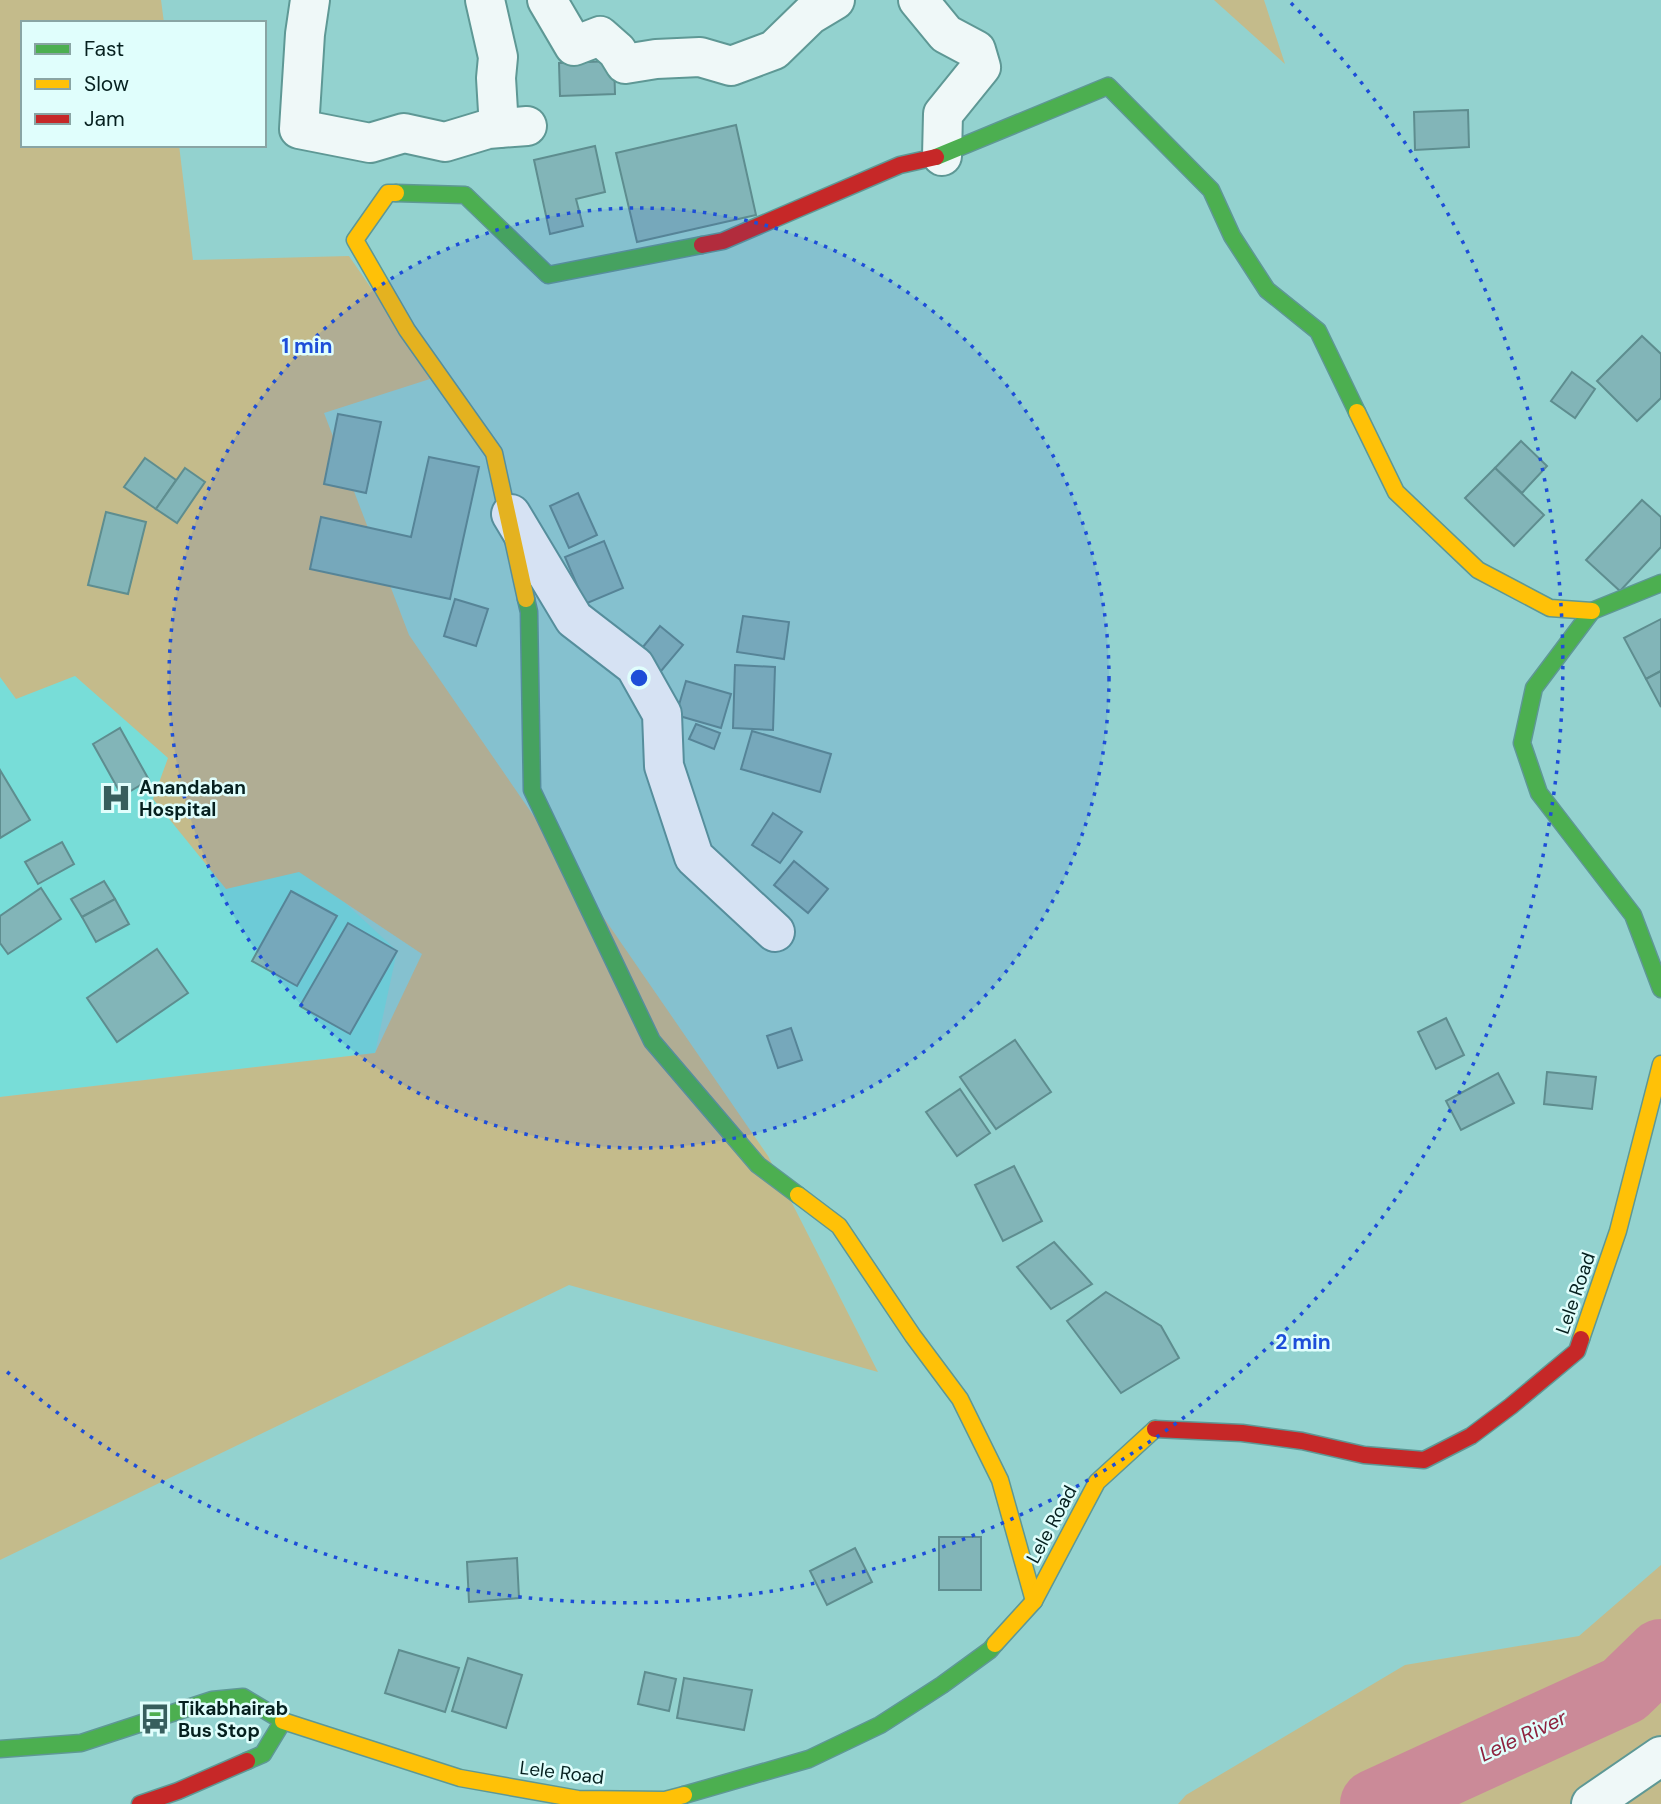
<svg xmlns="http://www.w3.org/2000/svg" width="1661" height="1804" font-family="'DM Sans',sans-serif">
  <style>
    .built { fill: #78ddd8 }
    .green { fill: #c4bb8b }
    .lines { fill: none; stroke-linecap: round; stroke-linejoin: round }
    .river { stroke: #cb8a98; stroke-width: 70 }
    .building { fill: #82b5b8; stroke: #5e8d8f; stroke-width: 2 }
    .street-casing { stroke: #5e9895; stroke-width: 42 }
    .fast-casing { stroke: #5e9895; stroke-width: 19 }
    .slow-casing { stroke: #5e9895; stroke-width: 19 }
    .jam-casing { stroke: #5e9895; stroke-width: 19 }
    .street { stroke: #eff8f8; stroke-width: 38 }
    .fast { stroke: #4caf50; stroke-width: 16 }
    .slow { stroke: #ffc107; stroke-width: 16 }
    .jam { stroke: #c62828; stroke-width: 16 }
    .ring { fill: none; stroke: #1d4ed8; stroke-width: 3.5; stroke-dasharray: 3.5 7 }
    .labels { text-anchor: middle; stroke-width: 5; stroke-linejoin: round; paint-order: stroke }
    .poi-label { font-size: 19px; font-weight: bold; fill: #06201f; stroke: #e0fefc; text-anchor: start }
    .street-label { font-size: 19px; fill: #06201f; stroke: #e0fefc }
    .water-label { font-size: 21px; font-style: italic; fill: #8e223e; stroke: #e0fefc }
    .centre { fill: #1d4ed8; stroke: #e0fefc; stroke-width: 3.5 }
    .ring-label { font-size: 21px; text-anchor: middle; font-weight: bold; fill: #1d4ed8; stroke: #e0fefc; stroke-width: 5; stroke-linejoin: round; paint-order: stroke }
  </style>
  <rect width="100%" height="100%" fill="#93d2cf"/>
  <!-- built -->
  <path class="built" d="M 0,586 L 68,645 L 397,951 L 375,1053 L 0,1097 Z"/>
  <!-- green -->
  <g class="green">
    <path d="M 0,0 L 161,0 L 164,23 L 23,23 L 23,145 L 179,145 L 193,260 L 349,256 L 433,378 L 324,413 L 409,635 L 768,1156 L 878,1372 L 569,1285 L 0,1560 L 0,1097 L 375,1053 L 422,954 L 299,872 L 226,889 L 153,799 L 168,758 L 75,676 L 16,699 L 0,677 Z"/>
    <path d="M 1214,0 L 1264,0 L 1285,64 Z"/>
    <path d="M 1661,1565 L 1661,1804 L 1178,1804 L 1186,1795 L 1405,1665 L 1579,1636 Z"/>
  </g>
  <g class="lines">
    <!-- river -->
    <path class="river" d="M 1375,1804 L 1624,1690 L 1661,1654"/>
  </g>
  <!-- building -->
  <g class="building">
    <path d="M 614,61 L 615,94 L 560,96 L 559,63 Z"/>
    <path d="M 1468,110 L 1469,147 L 1415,150 L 1414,112 Z"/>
    <path d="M 736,125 L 756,215 L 637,242 L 616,153 Z"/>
    <path d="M 595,146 L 605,192 L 576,199 L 583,226 L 550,234 L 534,160 Z"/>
    <path d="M 1642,336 L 1661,354 L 1661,398 L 1637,421 L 1597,381 Z"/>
    <path d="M 1572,372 L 1595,389 L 1575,418 L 1551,401 Z"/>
    <path d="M 338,414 L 381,422 L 366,493 L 324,484 Z"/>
    <path d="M 1521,441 L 1547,466 L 1522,493 L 1495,468 Z"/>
    <path d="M 429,457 L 479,467 L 450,599 L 310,569 L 321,517 L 411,537 Z"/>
    <path d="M 145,458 L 176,480 L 156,509 L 124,487 Z"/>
    <path d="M 185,468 L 205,482 L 177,523 L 156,509 Z"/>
    <path d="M 1495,468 L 1544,515 L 1514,546 L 1465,498 Z"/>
    <path d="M 578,493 L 597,535 L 569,548 L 550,506 Z"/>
    <path d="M 1642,500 L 1661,517 L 1661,547 L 1620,591 L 1586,560 Z"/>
    <path d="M 106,512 L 146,522 L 128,594 L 88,585 Z"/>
    <path d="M 604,541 L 623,588 L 585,604 L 565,557 Z"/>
    <path d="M 455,599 L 488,609 L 476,646 L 444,636 Z"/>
    <path d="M 743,616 L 789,622 L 784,659 L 737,652 Z"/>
    <path d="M 1661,619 L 1661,671 L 1646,679 L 1624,638 Z"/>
    <path d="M 660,626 L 683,645 L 656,677 L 634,658 Z"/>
    <path d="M 735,665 L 775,667 L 773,730 L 733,728 Z"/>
    <path d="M 1661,671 L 1661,707 L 1646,679 Z"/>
    <path d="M 686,681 L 731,694 L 721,728 L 676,715 Z"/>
    <path d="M 696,724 L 720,733 L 714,749 L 689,739 Z"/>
    <path d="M 120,728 L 149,780 L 122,796 L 93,744 Z"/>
    <path d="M 752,731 L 831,754 L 820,792 L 741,769 Z"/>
    <path d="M 0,770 L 30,820 L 0,838 Z"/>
    <path d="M 773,813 L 802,832 L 780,863 L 752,845 Z"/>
    <path d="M 62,842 L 74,864 L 38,884 L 25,862 Z"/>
    <path d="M 794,861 L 828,889 L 808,913 L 774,885 Z"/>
    <path d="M 104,881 L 115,899 L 82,917 L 71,899 Z"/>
    <path d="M 41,888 L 61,919 L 8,954 L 0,943 L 0,916 Z"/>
    <path d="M 291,891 L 337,916 L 297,986 L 252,961 Z"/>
    <path d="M 115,899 L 129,924 L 96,942 L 82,917 Z"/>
    <path d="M 348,923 L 397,951 L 350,1034 L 300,1006 Z"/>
    <path d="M 157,949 L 188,993 L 117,1042 L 87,998 Z"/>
    <path d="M 1446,1018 L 1464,1055 L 1436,1069 L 1418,1032 Z"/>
    <path d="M 791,1028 L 802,1060 L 778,1068 L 767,1036 Z"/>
    <path d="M 1015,1040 L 1051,1092 L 996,1129 L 960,1077 Z"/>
    <path d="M 1547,1072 L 1596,1077 L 1592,1109 L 1544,1104 Z"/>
    <path d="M 1498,1073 L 1514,1103 L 1461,1130 L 1446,1101 Z"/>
    <path d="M 960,1089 L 990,1133 L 957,1156 L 926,1112 Z"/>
    <path d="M 1014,1166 L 1042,1221 L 1003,1241 L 975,1185 Z"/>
    <path d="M 1054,1242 L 1092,1284 L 1051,1309 L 1017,1267 Z"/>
    <path d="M 1106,1292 L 1161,1326 L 1179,1358 L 1121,1393 L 1067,1321 Z"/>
    <rect x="939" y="1537" width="42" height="53"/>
    <path d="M 855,1548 L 872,1582 L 827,1605 L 810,1571 Z"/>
    <path d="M 517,1558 L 519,1598 L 469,1602 L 467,1562 Z"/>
    <path d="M 399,1650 L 459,1668 L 445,1712 L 385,1693 Z"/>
    <path d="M 468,1658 L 522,1675 L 506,1728 L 452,1711 Z"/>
    <path d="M 645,1672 L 676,1679 L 669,1711 L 638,1704 Z"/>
    <path d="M 684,1678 L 752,1690 L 744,1730 L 677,1718 Z"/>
  </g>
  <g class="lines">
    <!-- street casing -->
    <g class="street-casing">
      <g id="street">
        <path d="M 310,0 L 305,34 L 299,129 L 370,143 L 404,133 L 445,142 L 488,129 L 527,126"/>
        <path d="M 485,0 L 498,57 L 496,78 L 499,128"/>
        <path d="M 547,0 L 574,46 L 600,36 L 617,51 L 625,64 L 656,59 L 700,57 L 731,66 L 774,50 L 810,15 L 835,0"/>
        <path d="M 918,0 L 946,34 L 976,50 L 981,67 L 943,114 L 942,156"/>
        <path d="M 511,514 L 574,619 L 635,666 L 662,714 L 664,766 L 694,857 L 775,932"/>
        <path d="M 1591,1804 L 1661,1756"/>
      </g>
    </g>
    <!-- fast casing -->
    <g class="fast-casing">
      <g id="fast">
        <path d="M 936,157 L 1108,86 L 1211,190 L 1232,236 L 1267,290 L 1318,331 L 1357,412"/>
        <path d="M 396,193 L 465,195 L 548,275 L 702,245"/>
        <path d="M 1661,583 L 1592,611 L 1534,688 L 1522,743 L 1539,793 L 1633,915 L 1661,989"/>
        <path d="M 526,599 L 529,612 L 532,790 L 652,1041 L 758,1165 L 798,1195"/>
        <path d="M 0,1749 L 81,1743 L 212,1700 L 243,1697 L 283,1721 L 263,1754 L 247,1761"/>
        <path d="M 684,1795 L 809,1759 L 880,1725 L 942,1685 L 990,1650 L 995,1644"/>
      </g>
    </g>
    <!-- slow casing -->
    <g class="slow-casing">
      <g id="slow">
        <path d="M 396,193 L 388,193 L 355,240 L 407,330 L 494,453 L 526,599"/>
        <path d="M 1357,412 L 1396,492 L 1478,570 L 1550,608 L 1592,611"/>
        <path d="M 798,1195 L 839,1226 L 913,1336 L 960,1399 L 1000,1480 L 1034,1601"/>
        <path d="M 1581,1339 L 1618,1231 L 1661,1064"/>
        <path d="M 995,1644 L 1034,1601 L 1097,1482 L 1155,1429"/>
        <path d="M 283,1721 L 460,1778 L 578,1799 L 665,1800 L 684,1795"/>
      </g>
    </g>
    <!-- jam casing -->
    <g class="jam-casing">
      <g id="jam">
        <path d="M 702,245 L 723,241 L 900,165 L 936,157"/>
        <path d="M 1155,1429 L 1242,1433 L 1302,1441 L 1364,1455 L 1424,1460 L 1471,1436 L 1511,1406 L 1577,1351 L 1581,1339"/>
        <path d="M 140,1804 L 178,1791 L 247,1761"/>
      </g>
    </g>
    <!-- street -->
    <use href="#street" class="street"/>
    <!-- fast -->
    <use href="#fast" class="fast"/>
    <!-- slow -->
    <use href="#slow" class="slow"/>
    <!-- jam -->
    <use href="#jam" class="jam"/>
  </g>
  <!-- distance rings -->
  <circle cx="639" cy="678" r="470" fill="#1d4ed8" fill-opacity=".12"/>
  <g class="ring">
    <circle cx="639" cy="678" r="470"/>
    <path d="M1291 3A939 939 0 0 1 5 1370"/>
  </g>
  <!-- icons -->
  <defs>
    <g id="hospital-bare" transform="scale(2.415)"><path d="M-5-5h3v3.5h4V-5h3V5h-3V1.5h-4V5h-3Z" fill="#375e5d" stroke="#e0fefc" stroke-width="2.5" paint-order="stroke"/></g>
    <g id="bus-bare" transform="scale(2.415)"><path d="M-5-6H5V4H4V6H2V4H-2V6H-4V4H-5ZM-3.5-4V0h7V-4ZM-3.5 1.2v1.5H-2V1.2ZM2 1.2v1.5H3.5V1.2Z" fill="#375e5d" stroke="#e0fefc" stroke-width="2.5" paint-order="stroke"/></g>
  </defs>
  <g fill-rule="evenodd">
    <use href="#hospital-bare" x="116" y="798"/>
    <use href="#bus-bare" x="155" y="1719"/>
  </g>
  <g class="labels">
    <!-- poi labels -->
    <g class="poi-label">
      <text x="139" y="794">Anandaban<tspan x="139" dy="22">Hospital</tspan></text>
      <text x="178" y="1715">Tikabhairab<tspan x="178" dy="22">Bus Stop</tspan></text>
    </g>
    <!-- street labels -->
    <g class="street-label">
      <text transform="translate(1575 1293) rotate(-71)" y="7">Lele Road</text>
      <text transform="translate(1051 1524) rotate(-62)" y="7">Lele Road</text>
      <text transform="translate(562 1772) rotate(7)" y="7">Lele Road</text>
    </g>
    <!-- water labels -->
    <g class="water-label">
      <text transform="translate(1523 1736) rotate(-25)" y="7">Lele River</text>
    </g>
  </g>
  <circle cx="639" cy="678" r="10" class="centre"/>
  <g class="ring-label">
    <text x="307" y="353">1 min</text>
    <text x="1303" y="1349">2 min</text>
  </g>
  <!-- legend -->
  <rect x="21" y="21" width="245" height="126" fill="#e0fefc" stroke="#89a5a4" stroke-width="2"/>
  <rect x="35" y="44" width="35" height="10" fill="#4caf50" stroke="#89a5a4" stroke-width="2"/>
  <text x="84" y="56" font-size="21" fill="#06201f">Fast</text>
  <rect x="35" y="79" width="35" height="10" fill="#ffc107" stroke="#89a5a4" stroke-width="2"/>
  <text x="84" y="91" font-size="21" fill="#06201f">Slow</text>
  <rect x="35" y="114" width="35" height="10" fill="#c62828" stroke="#89a5a4" stroke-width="2"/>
  <text x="84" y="126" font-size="21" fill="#06201f">Jam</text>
</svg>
